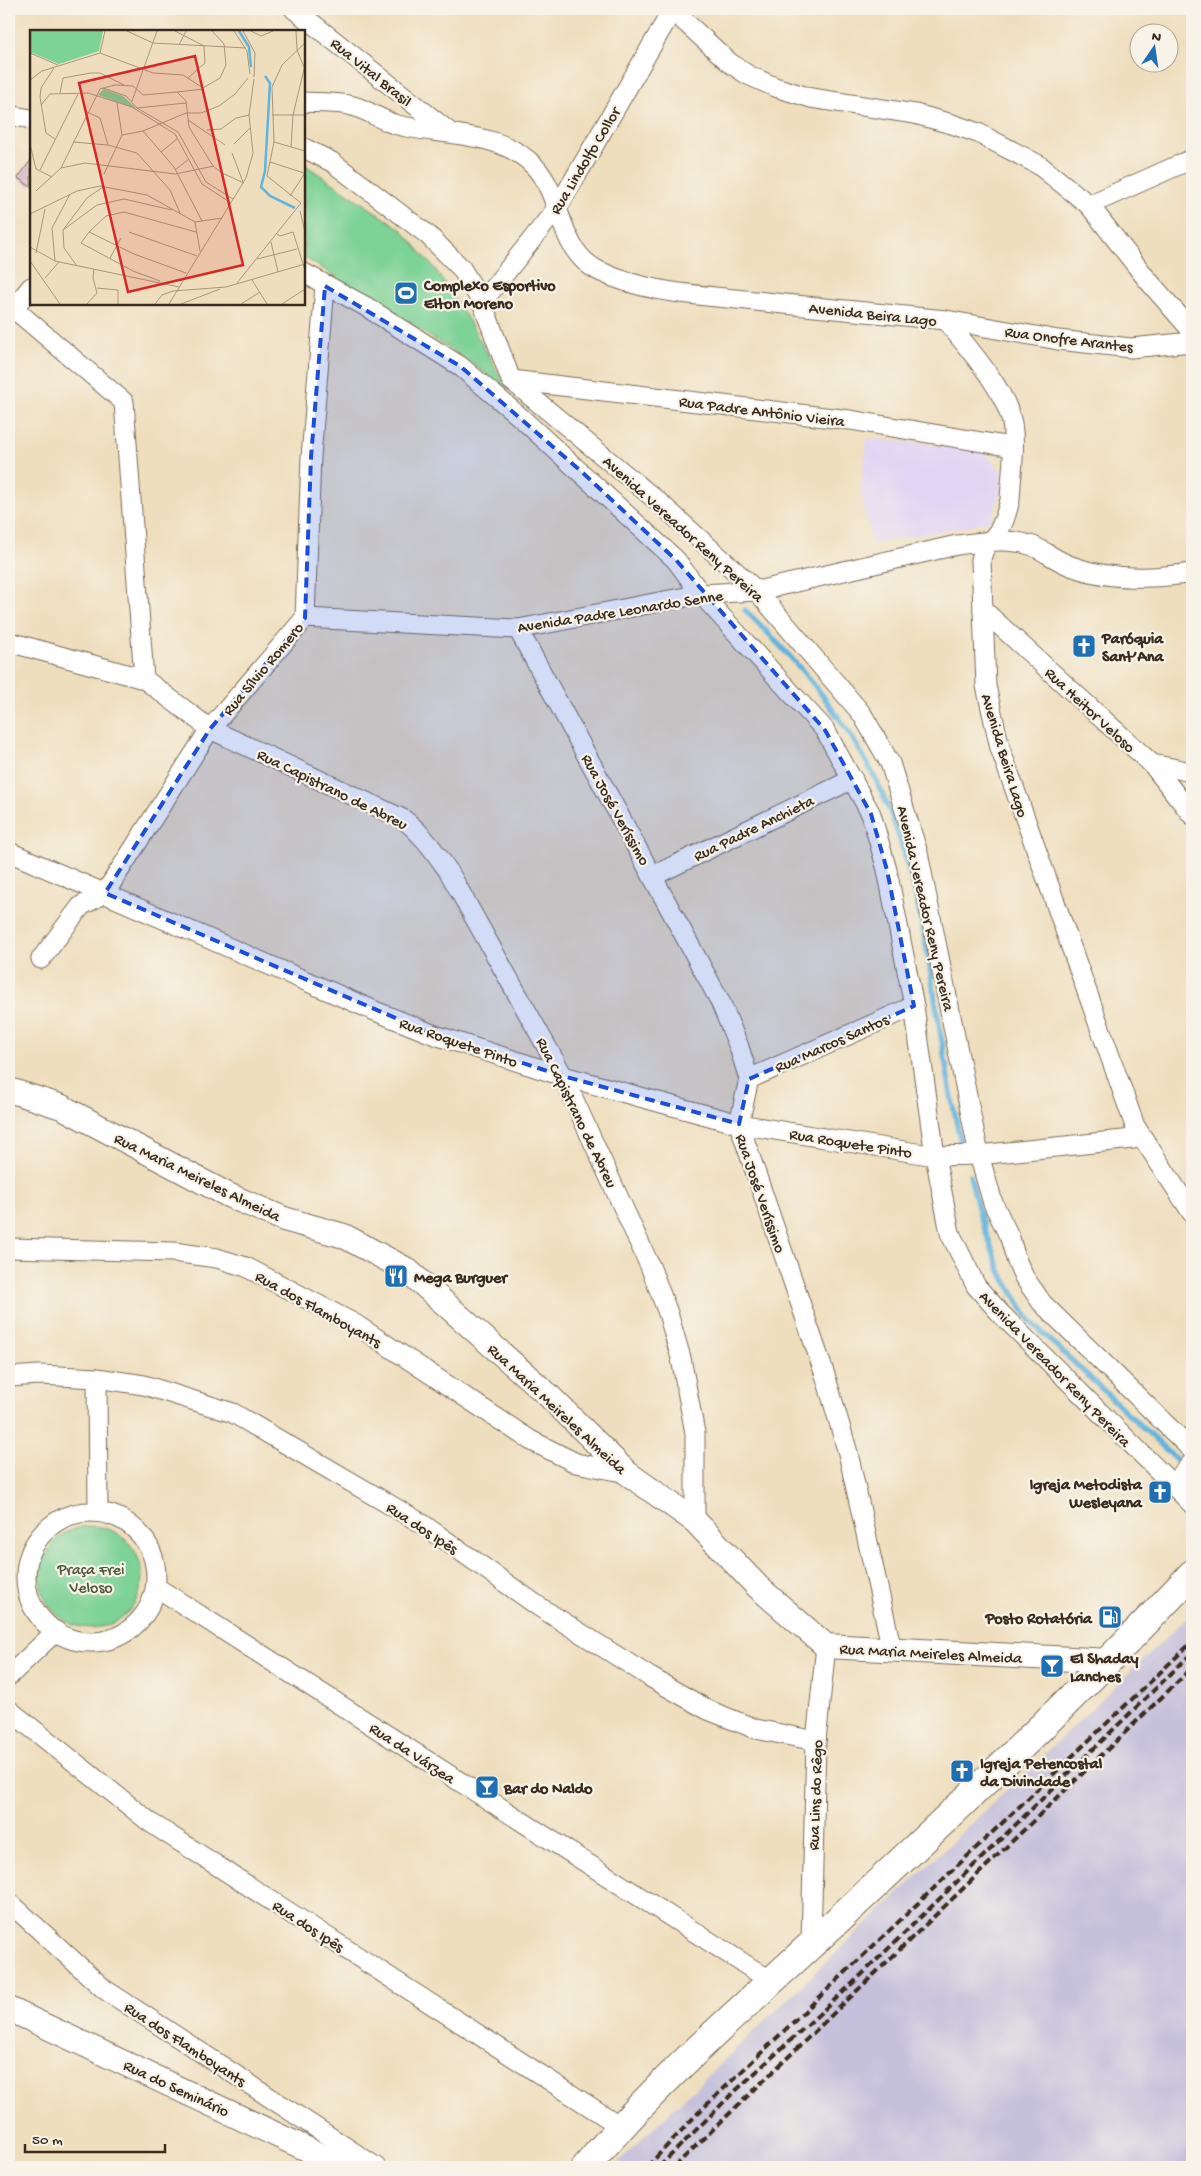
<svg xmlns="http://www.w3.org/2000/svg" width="1201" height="2176" font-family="'Gochi Hand',sans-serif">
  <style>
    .built { fill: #e1d4f4 }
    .industrial { fill: #c5c0db }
    .green { fill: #7dd296; stroke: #5c7e5a }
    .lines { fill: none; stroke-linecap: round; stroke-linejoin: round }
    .stream { stroke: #62b3dd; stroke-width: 5.5 }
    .building { fill: #cfa4c4 }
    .minor-casing { stroke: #7a6956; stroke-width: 21 }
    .tertiary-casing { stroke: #7a6956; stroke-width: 26 }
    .secondary-casing { stroke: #7a6956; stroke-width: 30 }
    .minor { stroke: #fff; stroke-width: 19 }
    .tertiary { stroke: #fff; stroke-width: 24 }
    .secondary { stroke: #fff; stroke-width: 28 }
    .rail { stroke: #3b2a1e; stroke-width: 4; stroke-dasharray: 8 4; stroke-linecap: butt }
    .marked { fill: #1d4ed8; fill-opacity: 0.2; stroke: #1d4ed8; stroke-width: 4; stroke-dasharray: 10 6; stroke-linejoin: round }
    .labels { text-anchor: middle; stroke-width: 4.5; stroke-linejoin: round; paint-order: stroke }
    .street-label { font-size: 16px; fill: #3b2a1e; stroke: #f7f3e8 }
    .poi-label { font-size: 16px; font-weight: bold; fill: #3b2a1e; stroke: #f7f3e8; text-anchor: start }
    .park-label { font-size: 16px; fill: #4c543c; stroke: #f7f3e8 }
    .inset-river { fill: none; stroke: #62b3dd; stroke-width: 2.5 }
    .inset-road { fill: none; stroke: #a7967d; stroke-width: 1 }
    .view { fill: #d62828; fill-opacity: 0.15; stroke: #d62828; stroke-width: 2.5 }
    .inset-edge { fill: none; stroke: #3b2a1e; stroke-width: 2.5 }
  </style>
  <rect width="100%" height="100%" fill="#f7f3e8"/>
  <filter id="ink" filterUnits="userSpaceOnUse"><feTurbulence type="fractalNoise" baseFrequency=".02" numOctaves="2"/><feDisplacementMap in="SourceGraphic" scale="10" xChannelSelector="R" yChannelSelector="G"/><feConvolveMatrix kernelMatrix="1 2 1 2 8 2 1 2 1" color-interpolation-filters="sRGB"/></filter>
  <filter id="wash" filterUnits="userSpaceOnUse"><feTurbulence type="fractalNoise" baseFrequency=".0096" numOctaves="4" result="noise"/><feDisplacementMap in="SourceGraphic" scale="20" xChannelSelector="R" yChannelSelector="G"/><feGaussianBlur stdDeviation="1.12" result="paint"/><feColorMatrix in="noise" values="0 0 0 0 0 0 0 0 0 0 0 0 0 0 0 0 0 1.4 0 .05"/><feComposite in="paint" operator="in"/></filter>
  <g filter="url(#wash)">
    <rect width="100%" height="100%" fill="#efdebd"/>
    <!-- built -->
    <path class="built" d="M 867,438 L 959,447 L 986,453 L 1002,472 L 1001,491 L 991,520 L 959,528 L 872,543 L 861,493 Z"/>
    <!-- industrial -->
    <path class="industrial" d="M 1192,1613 L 1192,2167 L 613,2167 L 750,2035 Z"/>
    <!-- green -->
    <g class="green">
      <path d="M 304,164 L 401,229 L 435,269 L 466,316 L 508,390 L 464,358 L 304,257 Z"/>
      <circle cx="91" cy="1577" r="51"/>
    </g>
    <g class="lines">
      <!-- stream -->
      <g class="stream">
        <path d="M 745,610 C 803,666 858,732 888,807 C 931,914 935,1032 961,1143"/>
        <path d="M 970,1175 L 980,1216 L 1000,1271 L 1030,1321 L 1178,1461"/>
      </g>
    </g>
    <g id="blocks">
      <!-- building -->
      <path class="building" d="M 31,160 L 31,187 L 18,178 Z"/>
    </g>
  </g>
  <g filter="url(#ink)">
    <use href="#blocks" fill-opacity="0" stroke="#7a6956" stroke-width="1"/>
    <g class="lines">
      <!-- minor casing -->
      <g class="minor-casing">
        <g id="minor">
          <path d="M 294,9 L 448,131"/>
          <path d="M 671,9 L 730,63 L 748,75 L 775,87 L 811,98 L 915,114 L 952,124 L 978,133 L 1039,165 L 1089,205 L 1146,278 L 1192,331"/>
          <path d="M 304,102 C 319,103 338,102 353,106 C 367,110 380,119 394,124 C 440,137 502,129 536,168 C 564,200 558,251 599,271 C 647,294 703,295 755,301 C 818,307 882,314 946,320 C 968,349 1005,388 1012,423 C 1016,447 1011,476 1010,500 C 1007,511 1004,524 997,533 C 989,543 983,547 981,560 L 986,686 L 1000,748 L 1135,1126 L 1192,1213"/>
          <path d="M 9,115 L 31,119"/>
          <path d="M 304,148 L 332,162 L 428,235 L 461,268 L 482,302 L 511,380 L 661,504 L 757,591 L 862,714 L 890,763 L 918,853 L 979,1155 L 993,1203 L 1010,1238 L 1016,1259 L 1024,1277 L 1042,1303 L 1192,1450"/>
          <path d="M 1089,205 L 1192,159"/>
          <path d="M 304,273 L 365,306 L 460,366 L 519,416 L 676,560 L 701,594 L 825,730 L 871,814 L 887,870 L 914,1006 L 935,1156 L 950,1233 L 976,1286 L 1001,1314 L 1192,1504"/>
          <path d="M 482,302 L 558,207 L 673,9"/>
          <path d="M 13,308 L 124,402 L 144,679"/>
          <path d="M 9,314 L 31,287"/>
          <path d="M 946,320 L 1058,340 L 1131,348 L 1192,342"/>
          <path d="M 511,380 L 850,420 L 1012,447"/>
          <path d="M 983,610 L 1152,764 L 1192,815"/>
          <path d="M 305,618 L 518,629 L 701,594 L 757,591 L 957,545 C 982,542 1009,537 1033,546 C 1046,552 1057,561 1071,566 C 1108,580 1153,579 1192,573"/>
          <path d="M 518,629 L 720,1001 L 739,1047 L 749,1079 L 739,1124 L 826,1378 L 848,1453 L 892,1650"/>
          <path d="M 9,642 L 144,679 L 210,729 L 403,819 C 422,833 435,852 449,872 L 563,1076 L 650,1266 L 668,1313 L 681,1358 L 695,1433 L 695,1521"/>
          <path d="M 1152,764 L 1192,772"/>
          <path d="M 9,852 L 375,1011 L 435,1035 L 563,1076 L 739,1124 L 935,1156 L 979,1155 L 1142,1138"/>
          <path d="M 653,876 L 853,779"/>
          <path d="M 41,959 L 81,906 L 105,893 L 210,729 L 305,618 L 311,457 L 325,286"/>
          <path d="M 749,1079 L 914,1006"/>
          <path d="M 9,1248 L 173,1252 L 217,1258 L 246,1267 L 355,1324 L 530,1440 L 576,1463 L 627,1473"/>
          <path d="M 9,1377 L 39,1375 L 97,1378 L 144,1385 L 233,1413 L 421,1523 L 538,1606 L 650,1677 L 708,1710 L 756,1729 L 816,1741"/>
          <path d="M 97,1378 L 98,1512"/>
          <path d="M 1172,1485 L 1192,1463"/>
          <circle cx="91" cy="1577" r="65"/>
          <path d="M 156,1587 L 771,1981"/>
          <path d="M 9,1676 L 56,1631"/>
          <path d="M 9,1710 L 151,1823 L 620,2126"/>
          <path d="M 9,1902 L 104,1989 L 376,2167"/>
          <path d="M 811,1945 L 816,1741 L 826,1646"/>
        </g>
      </g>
      <!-- tertiary casing -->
      <g class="tertiary-casing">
        <g id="tertiary">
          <path d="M 9,1090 L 62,1107 L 228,1195 L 284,1219 L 344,1236 L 407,1270 L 548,1395 L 627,1473 L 695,1521 L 758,1587 L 826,1646 L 1110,1661"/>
          <path d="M 9,2009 L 345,2167"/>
        </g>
      </g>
      <!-- secondary casing -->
      <g class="secondary-casing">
        <path id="secondary" d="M 586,2167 C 657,2081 744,2007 826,1931 C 951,1815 1075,1698 1192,1574"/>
      </g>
      <!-- minor -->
      <use href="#minor" class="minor"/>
      <!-- tertiary -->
      <use href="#tertiary" class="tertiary"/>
      <!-- secondary -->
      <use href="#secondary" class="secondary"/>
      <!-- rail -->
      <g class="rail">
        <path d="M 647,2167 L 698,2113 L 1192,1642"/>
        <path d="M 659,2167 L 731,2095 L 853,1983 L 1192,1653"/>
        <path d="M 674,2167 L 1192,1668"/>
      </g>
    </g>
  </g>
  <!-- marked area -->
  <path class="marked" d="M 325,286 L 460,366 L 583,473 L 676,560 L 825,730 L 871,814 L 887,870 L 914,1006 L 749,1079 L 739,1124 L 563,1076 L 435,1035 L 105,893 L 210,729 L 305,618 L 311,457 Z"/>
  <!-- icons -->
  <defs>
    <g id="stadium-square" transform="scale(1.25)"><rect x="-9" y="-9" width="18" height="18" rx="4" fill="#1f6fb2" stroke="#f7f3e8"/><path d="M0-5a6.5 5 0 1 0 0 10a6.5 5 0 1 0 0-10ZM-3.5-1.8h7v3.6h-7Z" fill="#fff"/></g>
    <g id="church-square" transform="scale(1.25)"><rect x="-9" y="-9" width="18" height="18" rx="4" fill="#1f6fb2" stroke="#f7f3e8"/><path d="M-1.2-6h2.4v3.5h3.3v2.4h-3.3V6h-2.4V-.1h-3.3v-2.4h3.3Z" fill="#fff"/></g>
    <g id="restaurant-square" transform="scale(1.25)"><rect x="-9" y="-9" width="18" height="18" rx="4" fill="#1f6fb2" stroke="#f7f3e8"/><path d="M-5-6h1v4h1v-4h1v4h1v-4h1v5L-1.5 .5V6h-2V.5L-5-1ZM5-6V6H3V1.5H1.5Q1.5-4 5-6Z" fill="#fff"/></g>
    <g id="fuel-square" transform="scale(1.25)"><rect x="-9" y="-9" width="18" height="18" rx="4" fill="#1f6fb2" stroke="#f7f3e8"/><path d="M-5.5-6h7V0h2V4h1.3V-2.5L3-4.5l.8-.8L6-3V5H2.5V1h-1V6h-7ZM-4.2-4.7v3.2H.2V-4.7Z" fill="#fff"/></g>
    <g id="bar-square" transform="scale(1.25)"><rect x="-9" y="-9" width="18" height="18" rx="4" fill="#1f6fb2" stroke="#f7f3e8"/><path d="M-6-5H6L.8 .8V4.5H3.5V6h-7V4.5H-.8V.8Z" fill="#fff"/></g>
  </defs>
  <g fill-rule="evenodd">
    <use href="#stadium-square" x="406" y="293"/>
    <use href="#church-square" x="1084" y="646"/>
    <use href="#restaurant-square" x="396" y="1276"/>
    <use href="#church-square" x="1160" y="1492"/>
    <use href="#fuel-square" x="1110" y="1617"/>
    <use href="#bar-square" x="1052" y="1666"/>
    <use href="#church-square" x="962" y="1771"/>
    <use href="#bar-square" x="487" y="1787"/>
  </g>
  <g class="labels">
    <!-- street labels -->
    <g class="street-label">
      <text transform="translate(372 71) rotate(39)" y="6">Rua Vital Brasil</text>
      <text transform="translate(584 160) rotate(-59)" y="6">Rua Lindolfo Collor</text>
      <text transform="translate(873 313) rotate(6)" y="6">Avenida Beira Lago</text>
      <text transform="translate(1069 338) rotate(7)" y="6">Rua Onofre Arantes</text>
      <text transform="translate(762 410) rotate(7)" y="6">Rua Padre Antônio Vieira</text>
      <text transform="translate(684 528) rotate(42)" y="6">Avenida Vereador Reny Pereira</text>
      <text transform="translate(620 610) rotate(-9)" y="6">Avenida Padre Leonardo Senne</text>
      <text transform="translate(262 668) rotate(-50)" y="6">Rua Sílvio Romero</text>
      <text transform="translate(1091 709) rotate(43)" y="6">Rua Heitor Veloso</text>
      <text transform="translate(1006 755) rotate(73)" y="6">Avenida Beira Lago</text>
      <text transform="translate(333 788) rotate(26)" y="6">Rua Capistrano de Abreu</text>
      <text transform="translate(617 809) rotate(61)" y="6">Rua José Veríssimo</text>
      <text transform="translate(753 827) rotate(-26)" y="6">Rua Padre Anchieta</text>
      <text transform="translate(927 908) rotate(77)" y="6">Avenida Vereador Reny Pereira</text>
      <text transform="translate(459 1041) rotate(19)" y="6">Rua Roquete Pinto</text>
      <text transform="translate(831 1042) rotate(-24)" y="6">Rua Marcos Santos</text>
      <text transform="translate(578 1112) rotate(64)" y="6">Rua Capistrano de Abreu</text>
      <text transform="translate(851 1142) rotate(9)" y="6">Rua Roquete Pinto</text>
      <text transform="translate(198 1176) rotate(26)" y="6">Rua Maria Meireles Almeida</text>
      <text transform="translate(762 1193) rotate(71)" y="6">Rua José Veríssimo</text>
      <text transform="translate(319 1308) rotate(29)" y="6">Rua dos Flamboyants</text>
      <text transform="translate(1056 1368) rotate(46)" y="6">Avenida Vereador Reny Pereira</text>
      <text transform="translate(558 1408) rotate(43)" y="6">Rua Maria Meireles Almeida</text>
      <text transform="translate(423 1527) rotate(33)" y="6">Rua dos Ipês</text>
      <text transform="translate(931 1652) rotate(3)" y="6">Rua Maria Meireles Almeida</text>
      <text transform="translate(413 1752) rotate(33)" y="6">Rua da Várzea</text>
      <text transform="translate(814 1795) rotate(-88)" y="6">Rua Lins do Rêgo</text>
      <text transform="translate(309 1925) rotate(33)" y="6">Rua dos Ipês</text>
      <text transform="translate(186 2043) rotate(33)" y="6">Rua dos Flamboyants</text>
      <text transform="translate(177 2087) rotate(25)" y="6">Rua do Seminário</text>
    </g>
    <!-- poi labels -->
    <g class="poi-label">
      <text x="424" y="290">Complexo Esportivo<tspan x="424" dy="18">Elton Moreno</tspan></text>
      <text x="1102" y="643">Paróquia<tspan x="1102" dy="18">Sant’Ana</tspan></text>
      <text x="414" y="1282">Mega Burguer</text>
      <text x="1142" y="1489" text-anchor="end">Igreja Metodista<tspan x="1142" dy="18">Wesleyana</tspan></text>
      <text x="1092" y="1623" text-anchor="end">Posto Rotatória</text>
      <text x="1070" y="1663">El Shaday<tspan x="1070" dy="18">Lanches</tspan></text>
      <text x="980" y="1768">Igreja Petencostal<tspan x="980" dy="18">da Divindade</tspan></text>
      <text x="504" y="1793">Bar do Naldo</text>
    </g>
    <!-- park labels -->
    <g class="park-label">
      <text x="91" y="1574">Praça Frei<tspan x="91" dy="18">Veloso</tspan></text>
    </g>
  </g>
  <!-- overview -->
  <g transform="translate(30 30)">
    <rect width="275" height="275" fill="#efdebd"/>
    <path d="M 0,1 L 73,1 L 69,21 L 29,34 L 0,22 ZM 74,59 L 93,66 L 107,79 L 68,65 Z" fill="#7dd296"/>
    <path class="inset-river" d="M 209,1 L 219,17 L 221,37M 235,46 L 240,53 L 235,141 L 231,157 L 240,166 L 265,178"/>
    <path class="inset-road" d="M 97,1 L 123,13 L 216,18M 145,1 L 174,16 L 175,33 L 158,48M 204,1 L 217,21 L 220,44M 213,1 L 225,23 L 224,47M 221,1 L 231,6 L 243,1M 266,1 L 267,20 L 274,37M 149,15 L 156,1M 0,23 L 28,35M 70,23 L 75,1M 24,38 L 11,58 L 10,67 L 16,103 L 25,109M 0,50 L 12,41 L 70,23 L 123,43 L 153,45 L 173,58 L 190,48 L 196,35 L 194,14 L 182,1M 73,58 L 96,66 L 107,78 L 148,102 L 176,152 L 203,169M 147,62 L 173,59M 30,63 L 33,48 L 61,43 L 70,43 L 94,55M 102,71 L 127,1M 11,75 L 20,64 L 58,63 L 102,77 L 145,104 L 172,154 L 201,173M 107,78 L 156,73M 57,82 L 70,88 L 78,115M 242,85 L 275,85M 158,90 L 195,115M 177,100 L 191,99 L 206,88 L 219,85M 113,101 L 144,137 L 172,191M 92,105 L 113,101 L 156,83 L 171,83 L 189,76 L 205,64 L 218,48M 43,112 L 78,115 L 107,123 L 140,160 L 150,183M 244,112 L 275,121M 0,114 L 6,139 L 22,147M 204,114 L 220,98M 261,117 L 263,85 L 275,35M 131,122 L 148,108M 202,123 L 213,152M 240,132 L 274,143M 31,138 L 55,133 L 145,144 L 184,136M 10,140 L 48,64M 145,140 L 159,129M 74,144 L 92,105 L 87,73M 6,161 L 31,138 L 70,59 L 85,55 L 103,56 L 113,65 L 147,62 L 156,71 L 159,97 L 183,136 L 192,143 L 214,153M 260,166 L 275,143M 271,173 L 237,146 L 244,112 L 242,57 L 252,35 L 275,13M 270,181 L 275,202M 0,184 L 47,161 L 70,156 L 117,165 L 165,192 L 192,188M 165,192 L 170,221M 33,200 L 67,175 L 94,169 L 142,180M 59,202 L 51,213 L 103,241 L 130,251M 99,202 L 167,226M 247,204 L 250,206 L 263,202 L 275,240M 241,212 L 248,242M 0,217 L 25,231 L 149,257M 6,223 L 15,179M 80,228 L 91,208M 227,229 L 267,219M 0,231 L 30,274M 25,231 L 22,198 L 40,164M 47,236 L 34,218 L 33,200 L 57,168 L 73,157M 156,243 L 104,224 L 59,202 L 76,186 L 94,182 L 166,202M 15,248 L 29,232M 222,250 L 237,274M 207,253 L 271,173M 67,258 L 88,260 L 88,274M 57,274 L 67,263 L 63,248 L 64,239M 125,274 L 132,265 L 143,261 L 196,257 L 275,234M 139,274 L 216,148 L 223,123 L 219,85 L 224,49M 151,274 L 190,259M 211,274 L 230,262M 252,274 L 275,259"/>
    <path class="view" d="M 165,26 L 213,235 L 98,262 L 49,53 Z"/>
    <rect width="275" height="275" class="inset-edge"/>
  </g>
  <!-- margin -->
  <rect width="1201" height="2176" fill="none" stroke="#f7f3e8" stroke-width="30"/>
  <!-- north arrow -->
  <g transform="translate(1154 48) rotate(13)"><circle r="24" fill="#f7f3e8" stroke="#aca397"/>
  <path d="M0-4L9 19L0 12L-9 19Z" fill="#1f6fb2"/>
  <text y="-8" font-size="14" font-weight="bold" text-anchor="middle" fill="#3b2a1e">N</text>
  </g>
  <!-- scale -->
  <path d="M25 2144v8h140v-8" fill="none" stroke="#3b2a1e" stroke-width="2.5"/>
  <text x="32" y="2144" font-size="15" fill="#3b2a1e" stroke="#f7f3e8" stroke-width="4" paint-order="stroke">50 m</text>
</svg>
